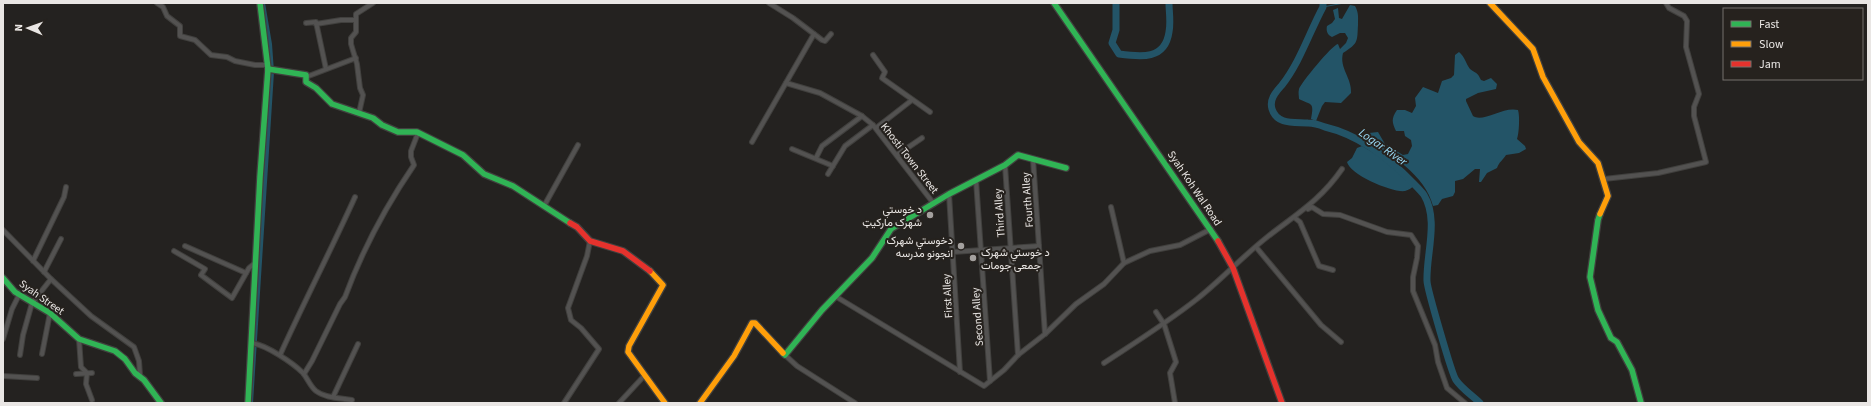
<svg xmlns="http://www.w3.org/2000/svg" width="1871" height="406" font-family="'Source Sans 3',Vazirmatn,sans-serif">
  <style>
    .water { fill: #235467 }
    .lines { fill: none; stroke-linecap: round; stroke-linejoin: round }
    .stream { stroke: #235467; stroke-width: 1 }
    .canal { stroke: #235467; stroke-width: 4 }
    .river { stroke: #235467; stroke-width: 7 }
    .street-casing { stroke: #41403e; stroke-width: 6 }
    .fast-casing { stroke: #41403e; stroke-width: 8 }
    .slow-casing { stroke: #41403e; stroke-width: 8 }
    .jam-casing { stroke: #41403e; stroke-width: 8 }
    .street { stroke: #535251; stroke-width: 4 }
    .fast { stroke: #30b455; stroke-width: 5.5 }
    .slow { stroke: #ff9f0a; stroke-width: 5.5 }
    .jam { stroke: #e5322d; stroke-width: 5.5 }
    .poi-dot { fill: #a4a19f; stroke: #26221e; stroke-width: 1.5 }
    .labels { text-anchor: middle; stroke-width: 4; stroke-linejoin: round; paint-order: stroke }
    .street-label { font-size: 11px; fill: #e9e6e4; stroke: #26221e }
    .poi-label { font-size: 11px; fill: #e9e6e4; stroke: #26221e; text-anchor: end }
    .water-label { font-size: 12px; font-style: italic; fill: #9adbf7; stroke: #26221e }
  </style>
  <rect width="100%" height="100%" fill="#242220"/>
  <!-- water -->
  <g class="water">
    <path d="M 1350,5 L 1355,6 C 1359,13 1358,18 1358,25 C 1357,41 1359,43 1343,53 C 1339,68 1352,78 1351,93 L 1341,103 L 1325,102 L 1322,106 L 1316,121 L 1311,119 C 1315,101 1310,105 1299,99 C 1299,96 1298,93 1299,89 C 1301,83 1332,45 1338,44 L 1340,49 L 1346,43 L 1348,38 L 1345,33 L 1340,33 L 1332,37 C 1327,35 1326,30 1327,26 L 1332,23 L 1335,19 L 1333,10 L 1338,8 L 1339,18 L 1342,19 Z"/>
    <path d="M 1459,52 C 1465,57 1466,64 1470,69 C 1476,74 1477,71 1481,80 L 1484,81 L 1491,78 L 1497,84 L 1496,89 L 1478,93 L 1466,99 L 1466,101 L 1473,116 C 1483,123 1503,106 1518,110 C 1520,116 1519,134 1517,139 L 1525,146 L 1526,149 L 1519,153 L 1506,155 C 1503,160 1499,162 1497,168 L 1487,173 L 1481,182 L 1479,182 L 1480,169 L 1475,169 L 1463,179 L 1455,181 L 1455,192 L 1453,196 L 1442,199 L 1438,205 L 1433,206 C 1425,175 1391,154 1365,139 L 1369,133 L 1378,132 L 1385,144 L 1403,155 L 1408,154 L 1412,146 L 1411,140 L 1405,136 L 1404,131 L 1396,131 C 1392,122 1391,119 1397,110 L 1405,110 L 1412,113 L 1416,106 L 1415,98 L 1423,87 L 1438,93 L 1442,81 L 1451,78 L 1454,75 L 1455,55 Z"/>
    <path d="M 1362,146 L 1382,158 L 1414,186 C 1411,188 1409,190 1405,191 C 1393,193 1350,175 1347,162 L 1352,158 L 1357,148 Z"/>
  </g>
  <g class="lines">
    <!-- stream -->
    <path class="stream" d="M 1323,7 L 1344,3"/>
    <!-- canal -->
    <path class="canal" d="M 251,403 L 272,72 L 270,44 L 263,3"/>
    <!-- river -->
    <g class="river">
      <path d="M 1116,3 L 1116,30 L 1112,43 L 1119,54 C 1141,57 1165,60 1169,32 C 1171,22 1169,12 1169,3"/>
      <path d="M 1323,3 L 1323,7 C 1309,33 1300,62 1282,85 C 1276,92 1269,99 1272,109 C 1277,125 1294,122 1308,123 C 1313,123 1320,125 1325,127 C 1359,135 1390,159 1414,184 C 1417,187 1421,191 1424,195 C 1439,220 1426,254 1427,281 C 1427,288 1452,375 1456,380 C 1462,389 1473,396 1480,403"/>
    </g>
    <!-- street casing -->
    <g class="street-casing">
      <g id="street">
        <path d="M 157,3 L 163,7 L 167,16 L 180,26 L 180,36 L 195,40 L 211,55 L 227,57 L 235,61 L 255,65 L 268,65"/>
        <path d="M 769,3 L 793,18 L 822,40 L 825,41 L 831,34"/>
        <path d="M 306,23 L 316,22 L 326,69"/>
        <path d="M 316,24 L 341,20 L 356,20"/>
        <path d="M 873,55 L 885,72 L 882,78 L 930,112"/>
        <path d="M 306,77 L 356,58"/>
        <path d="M 786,83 L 820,93 L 862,116 L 873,125 L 934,204"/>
        <path d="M 359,113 L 363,95 L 360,88 L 357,64 L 351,44 L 351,38 L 356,32 L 356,14 L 373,3"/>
        <path d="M 876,128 L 912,100"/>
        <path d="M 752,142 L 814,34"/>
        <path d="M 792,149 L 833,166"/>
        <path d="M 897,155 L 922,138"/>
        <path d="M 816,158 L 822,146 L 862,116"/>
        <path d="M 1033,159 L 1045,334"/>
        <path d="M 1005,165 L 1018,355"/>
        <path d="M 828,174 L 845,146 L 873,125"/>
        <path d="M 1604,179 L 1658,173 L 1706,162 L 1694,116 L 1694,107 L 1699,94 L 1686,47 L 1687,21 L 1684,16 L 1669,8 L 1666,3"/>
        <path d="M 976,180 L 990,381"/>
        <path d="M 949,194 L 960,372"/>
        <path d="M 544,206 L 578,145"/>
        <path d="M 1111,207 L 1124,263"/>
        <path d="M 1308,209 L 1312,207 L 1323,214 L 1340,215 L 1387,232 L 1411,235 L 1418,246 L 1417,258 L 1413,277 L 1413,291 L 1435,345 L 1438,362 L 1447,388 L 1465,403"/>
        <path d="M 1295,218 L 1300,222 L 1319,266 L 1333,270"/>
        <path d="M 3,230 L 51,279 L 91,316 L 134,347 L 139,361 L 140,375"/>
        <path d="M 185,246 L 246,273"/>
        <path d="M 1256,247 L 1321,325 L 1341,342"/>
        <path d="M 174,251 L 205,269 L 201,275 L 232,298 L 249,268 L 255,263"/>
        <path d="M 953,252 L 1039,246"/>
        <path d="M 33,261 L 64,197 L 66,187"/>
        <path d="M 44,272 L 61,239"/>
        <path d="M 835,296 L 984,386 L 1004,370 L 1018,355 L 1045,334 L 1076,304 L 1104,284 L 1124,263 L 1150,251 L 1180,245 L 1211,229"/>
        <path d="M 1156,312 L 1164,324 L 1176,362 L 1170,373 L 1175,403"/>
        <path d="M 3,339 L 12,309 L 19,295"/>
        <path d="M 79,339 L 81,367 L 87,373 L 86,384 L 92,400"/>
        <path d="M 251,343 C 265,344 293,363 303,373 C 308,379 310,386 316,391 C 325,398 340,398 352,400"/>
        <path d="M 42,354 L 50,313"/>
        <path d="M 20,355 L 23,335 L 32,303 L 51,279"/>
        <path d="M 280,355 C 304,302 331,250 355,197"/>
        <path d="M 785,355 L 797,366 L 855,403"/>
        <path d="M 1104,363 C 1136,342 1168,322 1197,299 C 1221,280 1242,257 1266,238 C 1295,215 1320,201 1342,169"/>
        <path d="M 76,374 L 92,373"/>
        <path d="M 304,374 L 312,361 L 340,304 L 345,297 C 362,251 386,206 414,165 L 411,157 L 411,151 L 418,133"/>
        <path d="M 3,376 L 37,378"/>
        <path d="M 333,397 L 358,344"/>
        <path d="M 564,403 L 599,349 L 581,328 L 571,320 L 568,308 L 587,256 L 590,241"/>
        <path d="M 619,403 L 644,376"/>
      </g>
    </g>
    <!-- fast casing -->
    <g class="fast-casing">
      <g id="fast">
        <path d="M 1054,3 L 1218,241"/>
        <path d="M 268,69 L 306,75 L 306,82 L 316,88 L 332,104 L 373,118 L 382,125 L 398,132 L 417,132 L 463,155 L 484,174 L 513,186 L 570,223"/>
        <path d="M 1600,214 L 1598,220 L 1590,277 L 1598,310 L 1611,338 L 1617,342 L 1632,370 L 1641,403"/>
        <path d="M 3,278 L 15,292 L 50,313 L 79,339 L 115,351 L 125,359 L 135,373 L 144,380 L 161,403"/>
        <path d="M 783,353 L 785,355 L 822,310 L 872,258 L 891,229 L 949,194 L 1005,165 L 1018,155 L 1066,168"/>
        <path d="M 248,403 L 260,177 L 268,69 L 260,3"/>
      </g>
    </g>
    <!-- slow casing -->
    <g class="slow-casing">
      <g id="slow">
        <path d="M 1490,3 L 1533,49 L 1543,77 L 1579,142 L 1598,163 L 1608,196 L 1600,214"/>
        <path d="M 650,271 L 663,285 L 629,346 L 628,352 L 665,403"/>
        <path d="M 700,403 L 734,356 L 752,323 L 755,323 L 783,353"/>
      </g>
    </g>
    <!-- jam casing -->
    <g class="jam-casing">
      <g id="jam">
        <path d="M 570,223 L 577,227 L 590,241 L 623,251 L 650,271"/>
        <path d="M 1218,241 L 1233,268 L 1282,403"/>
      </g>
    </g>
    <!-- street -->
    <use href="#street" class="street"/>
    <!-- fast -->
    <use href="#fast" class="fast"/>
    <!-- slow -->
    <use href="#slow" class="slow"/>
    <!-- jam -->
    <use href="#jam" class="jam"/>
  </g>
  <!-- markers -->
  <g class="poi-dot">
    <circle cx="930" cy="215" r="4"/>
    <circle cx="961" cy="246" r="4"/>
    <circle cx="973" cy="258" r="4"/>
  </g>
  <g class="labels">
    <!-- street labels -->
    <g class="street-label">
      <text transform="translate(910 158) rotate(52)" y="4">Khosti Town Street</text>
      <text transform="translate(1195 188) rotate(56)" y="4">Syah Koh Wal Road</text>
      <text transform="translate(1027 200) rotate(-94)" y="4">Fourth Alley</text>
      <text transform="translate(999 213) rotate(-94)" y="4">Third Alley</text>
      <text transform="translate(947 296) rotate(-93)" y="4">First Alley</text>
      <text transform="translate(42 297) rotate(35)" y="4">Syah Street</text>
      <text transform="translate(977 317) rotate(-94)" y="4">Second Alley</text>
    </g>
    <!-- poi labels -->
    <g class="poi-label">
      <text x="922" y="213">د خوستي<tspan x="922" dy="13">شهرک مارکیټ</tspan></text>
      <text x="953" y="244">دخوستي شهرک<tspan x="953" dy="13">انجونو مدرسه</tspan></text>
      <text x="981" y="256" text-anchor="start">د خوستي شهرک<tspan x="981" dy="13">جمعی جومات</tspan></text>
    </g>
    <!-- water labels -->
    <g class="water-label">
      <text transform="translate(1383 147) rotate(35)" y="4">Logar River</text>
    </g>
  </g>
  <!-- border -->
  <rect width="1871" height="406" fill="none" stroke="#e9e6e4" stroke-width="8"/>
  <!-- legend -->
  <rect x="1723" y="8" width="140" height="72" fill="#26221e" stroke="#74706d"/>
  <rect x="1731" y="21" width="20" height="6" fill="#30b455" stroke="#74706d"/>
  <text x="1759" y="28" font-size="12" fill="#e9e6e4">Fast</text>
  <rect x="1731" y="41" width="20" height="6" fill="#ff9f0a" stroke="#74706d"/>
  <text x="1759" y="48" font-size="12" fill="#e9e6e4">Slow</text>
  <rect x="1731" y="61" width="20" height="6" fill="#e5322d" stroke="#74706d"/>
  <text x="1759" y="68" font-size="12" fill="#e9e6e4">Jam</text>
  <!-- north arrow -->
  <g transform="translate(28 28) rotate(272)" stroke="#26221e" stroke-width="3" paint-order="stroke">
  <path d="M0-3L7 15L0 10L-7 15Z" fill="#e9e6e4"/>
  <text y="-6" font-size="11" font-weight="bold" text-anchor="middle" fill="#e9e6e4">N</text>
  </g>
</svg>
